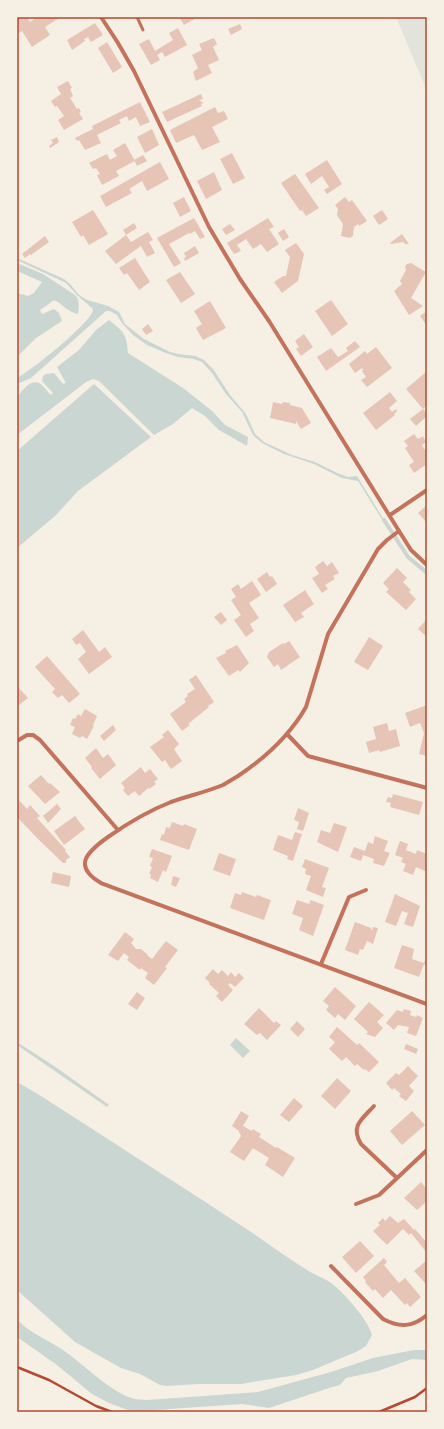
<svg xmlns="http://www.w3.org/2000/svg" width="444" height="1429" font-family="Arial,sans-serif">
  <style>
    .green { fill: #e2e4dc }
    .water { fill: #c9d6d2 }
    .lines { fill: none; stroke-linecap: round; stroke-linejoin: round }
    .stream { stroke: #c9d6d2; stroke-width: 4 }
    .building { fill: #e6c5b7 }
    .path { stroke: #b5482f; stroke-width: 2.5 }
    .service { stroke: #c5725c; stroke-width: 3 }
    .minor { stroke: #c5725c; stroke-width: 4 }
    .neatline { fill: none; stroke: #b5482f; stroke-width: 1.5 }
  </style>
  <rect width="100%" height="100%" fill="#f6efe4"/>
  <!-- green -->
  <path class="green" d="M 396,17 L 427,17 L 427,91 Z"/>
  <!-- water -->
  <g class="water">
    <path d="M 17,258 L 64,279 L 70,284 L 79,295 L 87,300 L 108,306 L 119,312 L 125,324 L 144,339 L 170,352 L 178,354 L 195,356 L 204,360 L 213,369 L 230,395 L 246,414 L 255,434 L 264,442 L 292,455 L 315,462 L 337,473 L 348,477 L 357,476 L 384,520 L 383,521 L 358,481 L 342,478 L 314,464 L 284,454 L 262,443 L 253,435 L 242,412 L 226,394 L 212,373 L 202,362 L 194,359 L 178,357 L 166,353 L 147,345 L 133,335 L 122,323 L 117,315 L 110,311 L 106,311 L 31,378 L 17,384 L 17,378 C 33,369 86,327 93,311 L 92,308 L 77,295 L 66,283 L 17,260 Z"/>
    <path d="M 17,263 L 43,274 L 75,295 C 80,300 79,307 78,314 C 65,311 64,304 54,300 L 40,310 L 42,314 L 54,309 L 59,313 L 62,321 L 36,338 L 17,357 L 17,293 L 28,296 L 34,293 L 42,282 L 17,271 Z"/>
    <path d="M 109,320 C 125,333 126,333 128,353 L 183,388 L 212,411 L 225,425 L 248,437 L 247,446 L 219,430 L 205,416 L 192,408 L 173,424 L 154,435 L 99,381 L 93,379 L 86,382 L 17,435 L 17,397 C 22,391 30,379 39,383 C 43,385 48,392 51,395 L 53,393 L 42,381 L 43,376 L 46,374 L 54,373 L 63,384 L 66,383 L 57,367 L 79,350 L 96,330 Z"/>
    <path d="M 94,384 L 151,437 L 78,491 L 55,516 L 17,548 L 17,451 Z"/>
    <path d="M 236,1038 L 250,1051 L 243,1058 L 230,1045 Z"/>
    <path d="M 17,1042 L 57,1068 L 109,1105 L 107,1107 L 17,1045 Z"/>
    <path d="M 17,1082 L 41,1096 C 112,1142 183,1187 254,1234 C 272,1246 289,1259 307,1270 C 316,1276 328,1279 336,1287 C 347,1297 368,1320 372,1335 L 366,1346 L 358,1351 L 313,1370 L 296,1375 L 241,1384 L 198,1384 L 167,1386 L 160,1385 L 140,1374 L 121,1368 L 75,1342 L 18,1291 L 17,1291 Z"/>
    <path d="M 17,1319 C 30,1334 47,1339 63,1350 C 83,1364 104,1386 126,1396 C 133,1399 140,1400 147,1400 L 258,1392 L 331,1372 L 373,1358 L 414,1350 L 427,1350 L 427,1360 L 412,1359 L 378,1371 L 346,1378 L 340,1385 L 329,1388 L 269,1408 L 242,1404 L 141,1411 L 128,1410 L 109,1403 L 92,1394 L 57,1365 L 17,1337 Z"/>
  </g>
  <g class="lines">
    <!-- stream -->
    <path class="stream" d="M 384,520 L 408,557 L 427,573"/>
  </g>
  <!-- building -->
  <g class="building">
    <path d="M 18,17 L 26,17 L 30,22 L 36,18 L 35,17 L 58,17 L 59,18 L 45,27 L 50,35 L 32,47 L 22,31 L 17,34 Z"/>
    <path d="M 182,17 L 198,17 L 184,25 L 180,18 Z"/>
    <path d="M 95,23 L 103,35 L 91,42 L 88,37 L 84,39 L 85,41 L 72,50 L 67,40 Z"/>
    <path d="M 240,24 L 242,29 L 231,35 L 228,29 Z"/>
    <path d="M 178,28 L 187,45 L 165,57 L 162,52 L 157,55 L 160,60 L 151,65 L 139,44 L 149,39 L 155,51 L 173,40 L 169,33 Z"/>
    <path d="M 214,38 L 217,44 L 213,47 L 219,60 L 208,65 L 212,73 L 196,81 L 193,72 L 198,68 L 192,55 L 202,50 L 199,44 Z"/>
    <path d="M 107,42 L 122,67 L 113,73 L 98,48 Z"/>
    <path d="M 68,81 L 72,88 L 70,89 L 73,96 L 70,98 L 77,109 L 79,108 L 81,112 L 79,113 L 83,119 L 64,130 L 58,120 L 64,116 L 57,106 L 55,107 L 51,101 L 61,94 L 57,87 Z"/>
    <path d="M 201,94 L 203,99 L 199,100 L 203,103 L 201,104 L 202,106 L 167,122 L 162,112 Z"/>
    <path d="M 140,102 L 150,122 L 140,126 L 136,117 L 129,121 L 127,116 L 119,120 L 121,123 L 97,135 L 101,143 L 85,150 L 79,140 L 77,141 L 75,138 L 93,129 L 92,126 Z"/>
    <path d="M 215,107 L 218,113 L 224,111 L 228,119 L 212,127 L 220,142 L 202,150 L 194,135 L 176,143 L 170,130 Z"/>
    <path d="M 152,129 L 159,145 L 145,153 L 137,137 Z"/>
    <path d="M 57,137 L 59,142 L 50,148 L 49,146 L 53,143 L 51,140 Z"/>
    <path d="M 125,143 L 135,161 L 116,171 L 119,176 L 102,185 L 97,175 L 100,174 L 96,168 L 93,169 L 89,163 L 107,154 L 110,160 L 117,156 L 113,150 Z"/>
    <path d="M 232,153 L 245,178 L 233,184 L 220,159 Z"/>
    <path d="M 143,155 L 147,161 L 137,166 L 134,160 Z"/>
    <path d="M 327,160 L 342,184 L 327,194 L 324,190 L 329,187 L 322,176 L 311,184 L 305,174 Z"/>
    <path d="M 160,162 L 169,179 L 147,191 L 142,181 L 129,189 L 132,193 L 106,207 L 100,196 Z"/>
    <path d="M 214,172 L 222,190 L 206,199 L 197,181 Z"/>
    <path d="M 295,174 L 319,208 L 306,216 L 302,210 L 300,211 L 281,183 Z"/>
    <path d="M 184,197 L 191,211 L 180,217 L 173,203 Z"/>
    <path d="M 345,197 L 349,202 L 352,200 L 367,221 L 359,226 L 358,224 L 354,227 L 353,236 L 350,238 L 341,236 L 343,224 L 337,215 L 338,209 L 335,205 Z"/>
    <path d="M 93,210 L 108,234 L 89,245 L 83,235 L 81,237 L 72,222 Z"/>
    <path d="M 382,210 L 388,219 L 379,225 L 373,216 Z"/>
    <path d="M 194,218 L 205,237 L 200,239 L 195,231 L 190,234 L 189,233 L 169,244 L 181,263 L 174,267 L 157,238 Z"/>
    <path d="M 268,218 L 274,227 L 269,229 L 279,244 L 267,252 L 261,244 L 253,249 L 246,239 L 237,245 L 241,251 L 234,254 L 227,243 Z"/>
    <path d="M 134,223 L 137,228 L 126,235 L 123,230 Z"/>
    <path d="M 230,224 L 235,230 L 226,235 L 222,229 Z"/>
    <path d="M 284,229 L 289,237 L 283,241 L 278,233 Z"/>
    <path d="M 148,232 L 153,240 L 149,242 L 155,253 L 147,257 L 141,246 L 116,264 L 105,251 L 126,235 L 131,242 Z"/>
    <path d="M 402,234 L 409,244 L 405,244 L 403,242 L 391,244 L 390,243 Z"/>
    <path d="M 45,236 L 49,242 L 31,255 L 30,254 L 25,258 L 22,254 Z"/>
    <path d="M 296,243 L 304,254 L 298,281 L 282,293 L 274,282 L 283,276 L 286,276 L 290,257 L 285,250 Z"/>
    <path d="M 195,246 L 199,253 L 185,261 L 184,258 L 186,257 L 184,253 Z"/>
    <path d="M 135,258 L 150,282 L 139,290 L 127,273 L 124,275 L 119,268 Z"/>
    <path d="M 411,263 L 426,272 L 411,298 L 423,306 L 409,315 L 394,291 L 402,284 L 400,281 L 406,270 L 405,267 L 407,264 Z"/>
    <path d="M 180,272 L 195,294 L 181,303 L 166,280 Z"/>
    <path d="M 331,300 L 348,324 L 332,336 L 315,311 Z"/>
    <path d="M 210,301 L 226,328 L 203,340 L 196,328 L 202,324 L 194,311 Z"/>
    <path d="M 427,311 L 427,326 L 420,316 Z"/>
    <path d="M 148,324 L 153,331 L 146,335 L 142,329 Z"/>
    <path d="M 304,334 L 313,347 L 301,356 L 296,349 L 299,347 L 295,341 Z"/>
    <path d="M 355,341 L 360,347 L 326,371 L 317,357 L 331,348 L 338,357 L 348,351 L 346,348 Z"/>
    <path d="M 376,347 L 392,368 L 367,387 L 361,380 L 366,377 L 362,371 L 363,370 L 362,368 L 355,373 L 349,364 L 365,351 L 367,354 Z"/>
    <path d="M 426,372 L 427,373 L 427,405 L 423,409 L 427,413 L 427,416 L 416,426 L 410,419 L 423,409 L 406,389 Z"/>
    <path d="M 390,392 L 397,401 L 389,408 L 392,412 L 396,409 L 397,411 L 394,414 L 395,415 L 376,430 L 363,413 Z"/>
    <path d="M 273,402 L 282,404 L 283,402 L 290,403 L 290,405 L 302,408 L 311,423 L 301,429 L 296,421 L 296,424 L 270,418 Z"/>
    <path d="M 414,434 L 418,439 L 423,436 L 426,442 L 422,445 L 427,453 L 427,464 L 414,473 L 409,465 L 414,462 L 405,448 L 408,446 L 404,441 Z"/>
    <path d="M 427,505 L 427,523 L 418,513 Z"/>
    <path d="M 323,561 L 327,566 L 332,562 L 339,573 L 333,576 L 335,579 L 325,585 L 328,589 L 322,593 L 312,578 L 319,574 L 315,567 Z"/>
    <path d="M 397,568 L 407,578 L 403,582 L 411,590 L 409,592 L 416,599 L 406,610 L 386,592 L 389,589 L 383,583 Z"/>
    <path d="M 267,572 L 270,577 L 272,576 L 277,584 L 266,592 L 257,579 Z"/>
    <path d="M 252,581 L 261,595 L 249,603 L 259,618 L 250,624 L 254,631 L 246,637 L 234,620 L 241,615 L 231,600 L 236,597 L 231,589 L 238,584 L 241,589 Z"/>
    <path d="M 305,590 L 314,604 L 301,613 L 304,617 L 295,622 L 283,605 Z"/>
    <path d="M 221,612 L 227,620 L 221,625 L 214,617 Z"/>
    <path d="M 427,619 L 427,637 L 418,629 Z"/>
    <path d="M 83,630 L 99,652 L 105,647 L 112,657 L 89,674 L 78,659 L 86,652 L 80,643 L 76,645 L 72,639 Z"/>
    <path d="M 369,637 L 383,646 L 368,670 L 354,662 Z"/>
    <path d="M 289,641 L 300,657 L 281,670 L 278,664 L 274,667 L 267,657 L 269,652 L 283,643 L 284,644 Z"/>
    <path d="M 237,645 L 249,663 L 240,672 L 238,670 L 229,676 L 216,658 L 226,653 L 225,651 Z"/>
    <path d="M 47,656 L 80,694 L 69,703 L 62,695 L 58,698 L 52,692 L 55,689 L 35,667 Z"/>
    <path d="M 196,675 L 214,702 L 208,706 L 209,707 L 188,724 L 190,725 L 182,731 L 170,714 L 186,702 L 184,699 L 188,696 L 187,694 L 195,689 L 189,680 Z"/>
    <path d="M 18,687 L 28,698 L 19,705 L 17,705 L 17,689 Z"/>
    <path d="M 427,705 L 427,756 L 419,754 L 424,733 L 420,723 L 410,727 L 405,713 Z"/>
    <path d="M 85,709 L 97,716 L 93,725 L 94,726 L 87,739 L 82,736 L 80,738 L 72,734 L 75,727 L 70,725 L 73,718 L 75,719 L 78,714 L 81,716 Z"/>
    <path d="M 387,723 L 389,731 L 396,729 L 400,746 L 380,752 L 379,750 L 369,753 L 366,742 L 376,739 L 373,727 Z"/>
    <path d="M 113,725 L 116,730 L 104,741 L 100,736 Z"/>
    <path d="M 168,730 L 179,744 L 174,749 L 182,761 L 171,769 L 165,760 L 162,762 L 150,747 L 164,737 L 162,735 Z"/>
    <path d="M 96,748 L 103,758 L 108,754 L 116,765 L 100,779 L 91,768 L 92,767 L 85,758 Z"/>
    <path d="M 141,767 L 145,773 L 150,769 L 158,779 L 154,782 L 156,784 L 149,789 L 148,788 L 139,796 L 135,791 L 128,796 L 123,790 L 125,788 L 121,783 Z"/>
    <path d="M 41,775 L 49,784 L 50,783 L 60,792 L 45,804 L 28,786 Z"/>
    <path d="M 393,794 L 423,802 L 419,815 L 390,807 L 391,803 L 386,802 L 388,797 L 392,798 Z"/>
    <path d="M 17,798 L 27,809 L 30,805 L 40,816 L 37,818 L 66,850 L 65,851 L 70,857 L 66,860 L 66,863 L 63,863 L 38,839 L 17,817 Z"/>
    <path d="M 57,804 L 61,809 L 48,823 L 43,816 Z"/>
    <path d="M 298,808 L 309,813 L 303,831 L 297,829 L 299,822 L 294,820 Z"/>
    <path d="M 75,816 L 85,829 L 64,845 L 54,831 Z"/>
    <path d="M 172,822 L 183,826 L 184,824 L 197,829 L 189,850 L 160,840 L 162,834 L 164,835 L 166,827 L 170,828 Z"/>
    <path d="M 334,823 L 347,827 L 338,852 L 317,842 L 321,830 L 330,833 Z"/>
    <path d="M 295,832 L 302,834 L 293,861 L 287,859 L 288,856 L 273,850 L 278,835 L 292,840 Z"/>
    <path d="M 375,836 L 388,841 L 384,851 L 390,853 L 384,866 L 373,863 L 374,859 L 363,855 L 361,861 L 350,857 L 354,847 L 365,851 L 368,842 L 373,844 Z"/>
    <path d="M 400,841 L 408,844 L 406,850 L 416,854 L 417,850 L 427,854 L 427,872 L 416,867 L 413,875 L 403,871 L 406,864 L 401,862 L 403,858 L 395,855 Z"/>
    <path d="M 152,849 L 172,856 L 166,872 L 163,870 L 158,882 L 150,878 L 151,874 L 149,874 L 152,867 L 150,866 L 153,858 L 149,857 Z"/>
    <path d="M 219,853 L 236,859 L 230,876 L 213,870 Z"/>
    <path d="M 305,859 L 329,868 L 322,887 L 326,888 L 323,897 L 306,890 L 311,876 L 305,874 L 306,869 L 302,867 Z"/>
    <path d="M 53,872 L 71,876 L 69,887 L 51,883 Z"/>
    <path d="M 173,876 L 180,878 L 176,887 L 171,885 Z"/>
    <path d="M 242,892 L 256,897 L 257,895 L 271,900 L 264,920 L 230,908 L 235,893 L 241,895 Z"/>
    <path d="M 395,894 L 420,906 L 413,927 L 404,924 L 408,913 L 402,911 L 396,926 L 385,922 Z"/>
    <path d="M 297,900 L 309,904 L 311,900 L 324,905 L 313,936 L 299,930 L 303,918 L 292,914 Z"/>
    <path d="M 355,922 L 371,928 L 371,930 L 372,930 L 373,927 L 378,928 L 373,944 L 367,941 L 363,950 L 360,949 L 358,955 L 345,950 Z"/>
    <path d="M 125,932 L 134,939 L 131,943 L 136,949 L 141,949 L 147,954 L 148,956 L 152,959 L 166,941 L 178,950 L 165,967 L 167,968 L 154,985 L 145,978 L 148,973 L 141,968 L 140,970 L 127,960 L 129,957 L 124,953 L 118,961 L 108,955 Z"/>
    <path d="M 402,945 L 414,949 L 412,959 L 424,963 L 427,955 L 427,966 L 424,964 L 419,977 L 394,968 Z"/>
    <path d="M 213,969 L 218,974 L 222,970 L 228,976 L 231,972 L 235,977 L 239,973 L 244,978 L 235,987 L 230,983 L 228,985 L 233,990 L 222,1002 L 216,996 L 219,993 L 209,984 L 210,983 L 205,978 Z"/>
    <path d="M 335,987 L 356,1006 L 345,1020 L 338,1014 L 335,1018 L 326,1010 L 329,1006 L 323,1001 Z"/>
    <path d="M 137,992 L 145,998 L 137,1010 L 128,1004 Z"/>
    <path d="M 369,1002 L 384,1015 L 377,1022 L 383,1028 L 375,1037 L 366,1034 L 368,1032 L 354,1019 Z"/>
    <path d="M 259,1008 L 274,1023 L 276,1021 L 281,1025 L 267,1040 L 260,1033 L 257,1035 L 244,1024 Z"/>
    <path d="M 404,1009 L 411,1011 L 410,1015 L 416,1017 L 417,1015 L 423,1018 L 416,1036 L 407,1033 L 409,1027 L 398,1025 L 394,1030 L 386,1023 L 397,1010 L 403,1012 Z"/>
    <path d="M 297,1021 L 305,1029 L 298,1037 L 290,1029 Z"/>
    <path d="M 337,1027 L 357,1045 L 359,1043 L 379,1062 L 369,1072 L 365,1069 L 364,1070 L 357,1064 L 355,1066 L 346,1057 L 342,1061 L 329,1049 L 335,1042 L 329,1037 Z"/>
    <path d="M 406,1044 L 418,1049 L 416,1054 L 404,1049 Z"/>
    <path d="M 408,1066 L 418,1076 L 409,1086 L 414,1091 L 406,1101 L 399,1096 L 401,1094 L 394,1088 L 392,1090 L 386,1083 L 396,1073 L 399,1075 Z"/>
    <path d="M 337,1078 L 351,1091 L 335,1109 L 321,1096 Z"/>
    <path d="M 294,1098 L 303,1106 L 289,1122 L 280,1115 Z"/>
    <path d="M 241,1111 L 249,1116 L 243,1126 L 252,1131 L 253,1129 L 261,1134 L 259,1137 L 276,1148 L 277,1147 L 295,1158 L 283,1177 L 265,1165 L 269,1158 L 253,1148 L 244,1161 L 230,1152 L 241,1136 L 239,1132 L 239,1131 L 232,1126 Z"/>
    <path d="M 412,1111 L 425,1125 L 402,1145 L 390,1131 Z"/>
    <path d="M 421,1182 L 427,1189 L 427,1201 L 417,1210 L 404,1198 Z"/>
    <path d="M 390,1216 L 398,1223 L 404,1219 L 414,1230 L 415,1229 L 427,1243 L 427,1253 L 411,1233 L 409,1235 L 403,1229 L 387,1245 L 373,1231 L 380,1225 L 378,1223 L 383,1218 L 385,1221 Z"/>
    <path d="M 360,1241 L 374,1256 L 356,1273 L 342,1257 Z"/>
    <path d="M 384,1258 L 387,1262 L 384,1265 L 399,1283 L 405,1278 L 421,1297 L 410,1307 L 407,1303 L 405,1305 L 391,1290 L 383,1298 L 375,1289 L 373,1291 L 365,1282 L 366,1281 L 363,1277 Z"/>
    <path d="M 427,1260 L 427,1283 L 426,1284 L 414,1271 Z"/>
  </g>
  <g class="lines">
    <!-- path -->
    <g class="path">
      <path d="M 17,1367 L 49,1380 L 96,1406 L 112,1412"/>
      <path d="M 379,1412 L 415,1397 L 427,1388"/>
    </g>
    <!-- service -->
    <path class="service" d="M 137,17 L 143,30"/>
    <!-- minor -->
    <g class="minor">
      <path d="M 101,17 L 118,43 L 134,71 L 209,227 L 240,279 L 269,321 L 399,531 L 411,550 L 427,565"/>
      <path d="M 390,515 L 427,490"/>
      <path d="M 399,531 L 387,540 L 378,549 L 328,634 L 306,707 C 290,735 265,758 238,776 C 233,779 228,782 223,785 C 206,792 188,796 171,802 C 148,811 128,823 108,837 C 87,852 72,866 101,883 L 427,1004"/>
      <path d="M 287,734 L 308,756 L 427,788"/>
      <path d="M 17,741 L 27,735 L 33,735 L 40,740 L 118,830"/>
      <path d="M 321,964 L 349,897 L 366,890"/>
      <path d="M 374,1106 C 362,1119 350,1126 361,1144 L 397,1178"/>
      <path d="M 356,1204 L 379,1195 L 427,1150"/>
      <path d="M 331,1266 L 383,1319 C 400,1328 413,1327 427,1315"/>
    </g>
  </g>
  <!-- border -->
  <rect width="444" height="1429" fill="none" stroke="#f6efe4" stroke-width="36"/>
  <rect x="18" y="18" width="408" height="1393" class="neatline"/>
</svg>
